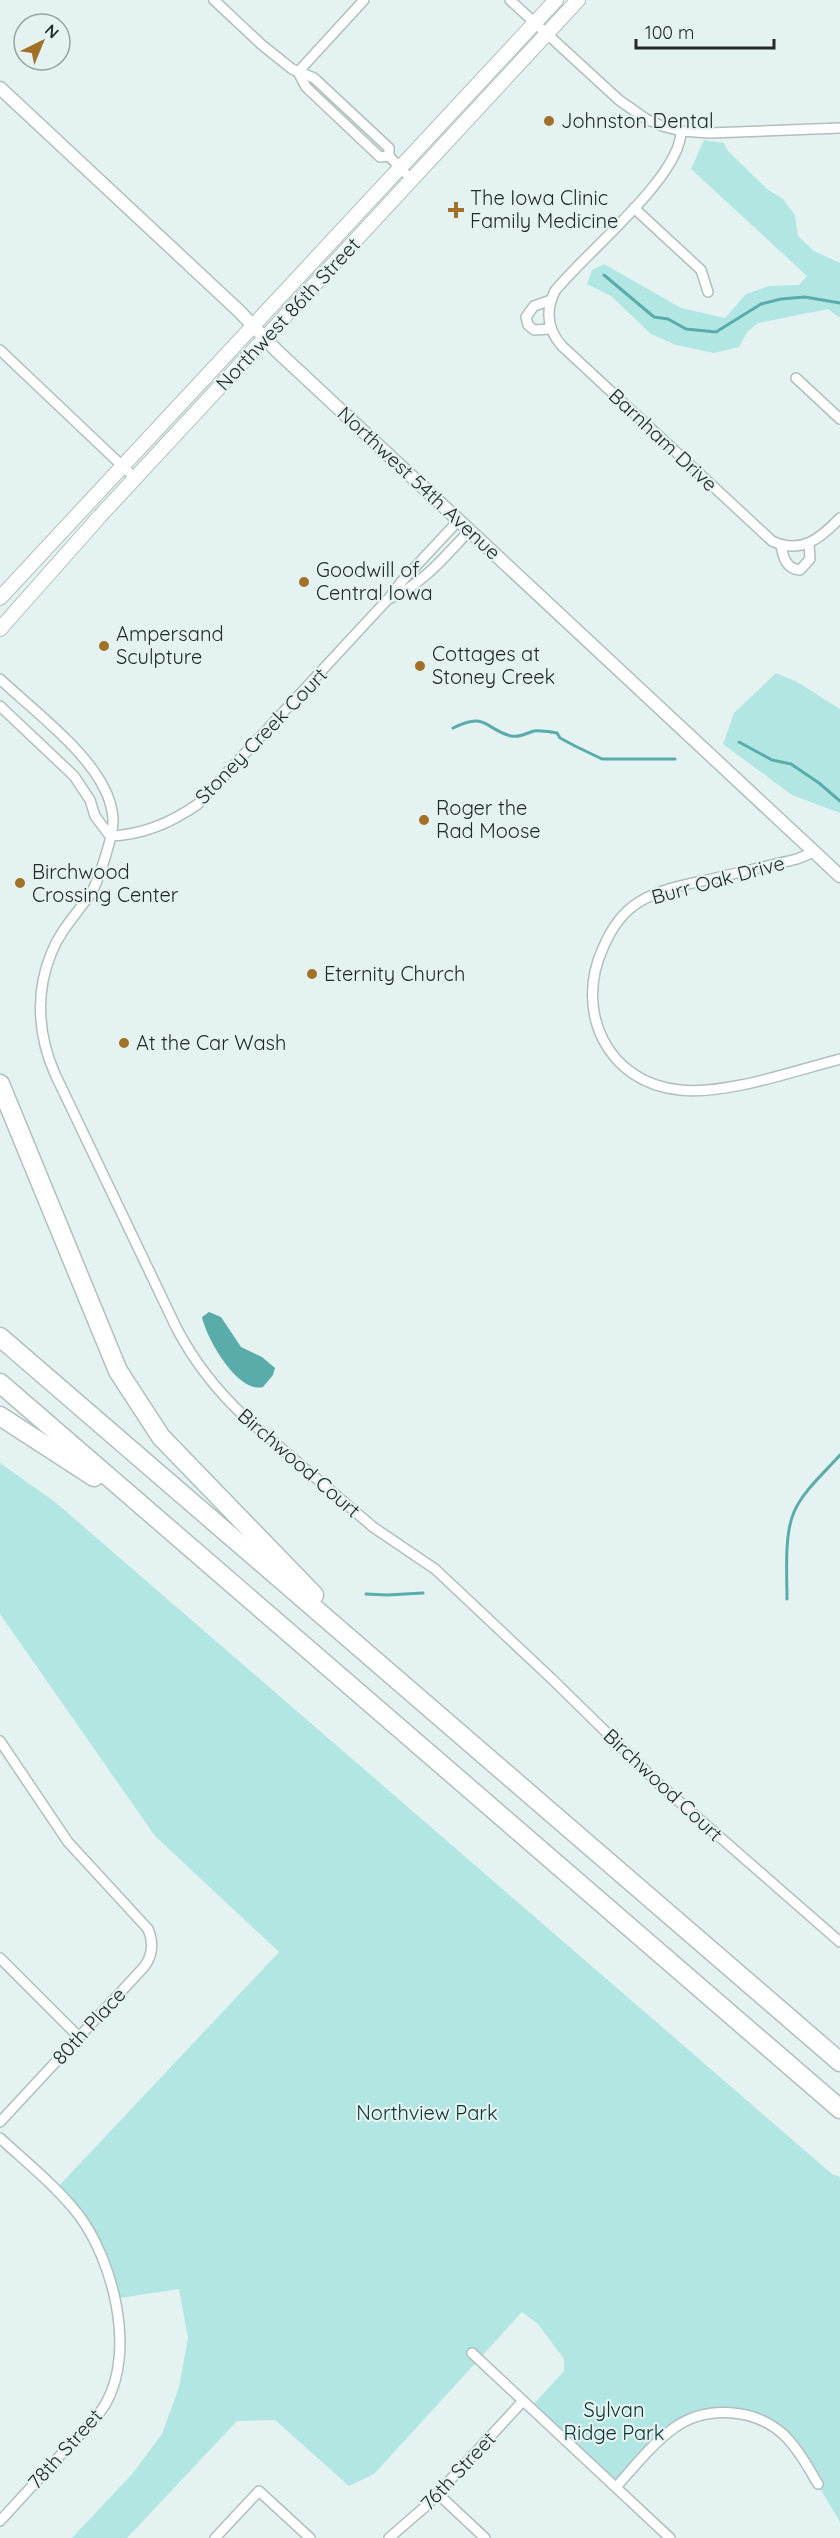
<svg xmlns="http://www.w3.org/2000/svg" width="840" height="2538" font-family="Quicksand,sans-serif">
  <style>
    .green { fill: #b1e6e3 }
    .water { fill: #5aacaa }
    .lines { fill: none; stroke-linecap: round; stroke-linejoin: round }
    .stream { stroke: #5aacaa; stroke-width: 3 }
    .minor-casing { stroke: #b0bfbe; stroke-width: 12 }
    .tertiary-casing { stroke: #b0bfbe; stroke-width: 15 }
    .secondary-casing { stroke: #b0bfbe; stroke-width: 16 }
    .motorway-casing { stroke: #b0bfbe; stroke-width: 21 }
    .minor { stroke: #fff; stroke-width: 9 }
    .tertiary { stroke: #fff; stroke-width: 12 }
    .secondary { stroke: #fff; stroke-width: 14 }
    .motorway { stroke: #fff; stroke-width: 18 }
    .poi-dot { fill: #a27026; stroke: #e4f3f2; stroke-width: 2 }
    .labels { text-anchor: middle; stroke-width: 4.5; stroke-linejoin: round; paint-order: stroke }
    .poi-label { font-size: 20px; fill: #232929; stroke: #e4f3f2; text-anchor: start }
    .street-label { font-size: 20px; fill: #232929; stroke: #e4f3f2 }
    .park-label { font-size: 20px; fill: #093231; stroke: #e4f3f2 }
  </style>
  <rect width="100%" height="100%" fill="#e4f3f2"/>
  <!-- green -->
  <g class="green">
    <path d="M 704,140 L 724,143 L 727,150 L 767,189 L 783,199 L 795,215 L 798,236 L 814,251 L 840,263 L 840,318 L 828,309 L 758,323 L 747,332 L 739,347 L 714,353 L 676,345 L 651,334 L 611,296 L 587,284 L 592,270 L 604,264 L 681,308 L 725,318 L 746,294 L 769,286 L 799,285 L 807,276 L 691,169 Z"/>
    <path d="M 776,673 L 797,682 L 840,709 L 840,813 L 792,795 L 723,744 L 734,713 Z"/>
    <path d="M 0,1463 L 55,1502 L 832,2174 L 840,2177 L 840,2522 L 800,2455 L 771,2425 L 717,2413 L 676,2427 L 616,2487 L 531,2407 L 564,2371 L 564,2359 L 538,2324 L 522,2312 L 374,2474 L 349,2486 L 275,2420 L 237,2421 L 127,2538 L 72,2538 L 133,2473 L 162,2434 L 179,2387 L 188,2338 L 179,2289 L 113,2299 L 96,2244 L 55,2190 L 279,1952 L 155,1836 L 0,1614 Z"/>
  </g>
  <!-- water -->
  <path class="water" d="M 209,1312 L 221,1317 L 241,1347 L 262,1357 L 275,1368 L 273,1375 L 263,1387 C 238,1394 206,1338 202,1317 Z"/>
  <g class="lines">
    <!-- stream -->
    <g class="stream">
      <path d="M 604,275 L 654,317 L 668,319 L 686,329 L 716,332 L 761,304 L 781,299 L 805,297 L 840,303"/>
      <path d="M 453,728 C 487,711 484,729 511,736 C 520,738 526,733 534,731 C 541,730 550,732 557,733 L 560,738 L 575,746 L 602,759 L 675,759"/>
      <path d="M 739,742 L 772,760 L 791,764 L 819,783 L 840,801"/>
      <path d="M 366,1594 L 387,1595 L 423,1593"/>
      <path d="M 787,1599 C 787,1574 784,1535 794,1512 C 803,1491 825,1472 840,1455"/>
    </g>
    <!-- minor casing -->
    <g class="minor-casing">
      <g id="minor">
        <path d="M 214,0 L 262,45 L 292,69 L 314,78 L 389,148 L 389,156 L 412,180"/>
        <path d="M 510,0 L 619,100 L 646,119 L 662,126 L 681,131 L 710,133 L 840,128"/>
        <path d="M 298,72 L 306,87 L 380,157 L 389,156"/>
        <path d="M 298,72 L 364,0"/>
        <path d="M 681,131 C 681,177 585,253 555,291 C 545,311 547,329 562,346 L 772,541 C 801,555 821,538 840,518"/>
        <path d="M 634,208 L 701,270 L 708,292"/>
        <path d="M 551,329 L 534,330 L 528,325 L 526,317 L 534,306 L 551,300"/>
        <path d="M 0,350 L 135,478"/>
        <path d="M 796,378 L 840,419"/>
        <path d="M 781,545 C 783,557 786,569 800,570 L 810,559 L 809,544"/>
        <path d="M 391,598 C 424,583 446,555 470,530"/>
        <path d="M 0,679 C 32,709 85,749 104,788 C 109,797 112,808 113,818 C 114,834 99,880 91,893 C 77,914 60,930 51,954 C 35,993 38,1036 55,1074 L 176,1327 C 194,1362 217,1391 246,1418 L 373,1527 L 435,1569 L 553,1680 L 658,1783 L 840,1942"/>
        <path d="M 0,706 L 74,776 L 90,800 L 95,816 L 110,836"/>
        <path d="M 110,836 C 143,835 171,823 198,804 L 389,598 L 402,581 L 459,520"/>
        <path d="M 814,852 L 797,859 C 768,866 740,872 712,879 C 688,884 660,889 639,902 C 621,913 611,929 603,948 C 574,1011 607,1083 680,1090 C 726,1095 794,1071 840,1059"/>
        <path d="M 0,1741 L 68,1842 L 148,1929 C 154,1943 153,1955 144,1967 L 0,2122"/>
        <path d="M 0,1958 L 79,2037"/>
        <path d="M 0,2138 C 26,2162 56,2186 78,2214 C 113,2260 136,2350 106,2403 C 97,2419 81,2433 68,2447 C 45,2472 23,2496 0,2521"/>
        <path d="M 472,2353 L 670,2538"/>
        <path d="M 616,2487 C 634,2467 652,2444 674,2428 C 706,2405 755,2408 784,2435 C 798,2449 808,2467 818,2484"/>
        <path d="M 437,2493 L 485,2538"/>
        <path d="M 215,2538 L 259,2491 L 310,2538"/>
        <path d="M 389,2538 L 426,2506 L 523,2401"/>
      </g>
    </g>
    <!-- tertiary casing -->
    <g class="tertiary-casing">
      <path id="tertiary" d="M 0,88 L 239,311 L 277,351 L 840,876"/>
    </g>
    <!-- secondary casing -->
    <g class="secondary-casing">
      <g id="secondary">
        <path d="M 0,598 L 556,0"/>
        <path d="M 0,629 L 100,516 L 578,0"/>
      </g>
    </g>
    <!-- motorway casing -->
    <g class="motorway-casing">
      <g id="motorway">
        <path d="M 0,1084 L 118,1371 L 161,1437 L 314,1595"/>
        <path d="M 0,1337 L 840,2062"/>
        <path d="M 0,1383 L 840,2109"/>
        <path d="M 0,1416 L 94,1477"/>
      </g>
    </g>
    <!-- minor -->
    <use href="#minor" class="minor"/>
    <!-- tertiary -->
    <use href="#tertiary" class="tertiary"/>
    <!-- secondary -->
    <use href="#secondary" class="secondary"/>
    <!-- motorway -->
    <use href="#motorway" class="motorway"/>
  </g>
  <!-- markers -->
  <g class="poi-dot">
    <circle cx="549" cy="121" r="6"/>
    <path d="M453 201h6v6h6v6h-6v6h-6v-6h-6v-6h6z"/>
    <circle cx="304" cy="582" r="6"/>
    <circle cx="104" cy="646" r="6"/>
    <circle cx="420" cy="666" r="6"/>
    <circle cx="424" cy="820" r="6"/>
    <circle cx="20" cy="883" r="6"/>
    <circle cx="312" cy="974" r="6"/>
    <circle cx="124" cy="1043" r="6"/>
  </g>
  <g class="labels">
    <!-- poi labels -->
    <g class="poi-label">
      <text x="561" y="128">Johnston Dental</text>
      <text x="470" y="205">The Iowa Clinic<tspan x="470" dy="23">Family Medicine</tspan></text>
      <text x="316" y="577">Goodwill of<tspan x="316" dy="23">Central Iowa</tspan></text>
      <text x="116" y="641">Ampersand<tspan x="116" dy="23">Sculpture</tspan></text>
      <text x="432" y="661">Cottages at<tspan x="432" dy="23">Stoney Creek</tspan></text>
      <text x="436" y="815">Roger the<tspan x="436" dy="23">Rad Moose</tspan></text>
      <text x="32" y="879">Birchwood<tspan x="32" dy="23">Crossing Center</tspan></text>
      <text x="324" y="981">Eternity Church</text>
      <text x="136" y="1050">At the Car Wash</text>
    </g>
    <!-- street labels -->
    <g class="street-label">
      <text transform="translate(288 314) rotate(-47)" y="7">Northwest 86th Street</text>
      <text transform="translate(663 440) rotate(43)" y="7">Barnham Drive</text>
      <text transform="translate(419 483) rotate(43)" y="7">Northwest 54th Avenue</text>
      <text transform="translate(261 736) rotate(-46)" y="7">Stoney Creek Court</text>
      <text transform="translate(718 880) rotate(-15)" y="7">Burr Oak Drive</text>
      <text transform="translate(299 1463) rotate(41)" y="7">Birchwood Court</text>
      <text transform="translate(663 1785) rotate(43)" y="7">Birchwood Court</text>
      <text transform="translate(89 2026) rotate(-47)" y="7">80th Place</text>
      <text transform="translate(65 2449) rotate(-48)" y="7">78th Street</text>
      <text transform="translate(458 2471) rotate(-47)" y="7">76th Street</text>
    </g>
    <!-- park labels -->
    <g class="park-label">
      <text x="427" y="2120">Northview Park</text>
      <text x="614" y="2417">Sylvan<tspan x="614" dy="23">Ridge Park</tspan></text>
    </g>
  </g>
  <!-- north arrow -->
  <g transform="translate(42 42) rotate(43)"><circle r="28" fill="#e4f3f2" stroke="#97a2a2" stroke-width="1.5"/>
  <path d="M0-4.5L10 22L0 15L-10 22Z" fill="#a27026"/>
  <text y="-9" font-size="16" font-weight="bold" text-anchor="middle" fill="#232929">N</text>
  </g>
  <!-- scale -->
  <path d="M636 39v9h138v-9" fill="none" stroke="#232929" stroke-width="3"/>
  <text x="645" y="39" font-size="18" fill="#232929" stroke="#e4f3f2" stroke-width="4.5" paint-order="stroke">100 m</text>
</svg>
